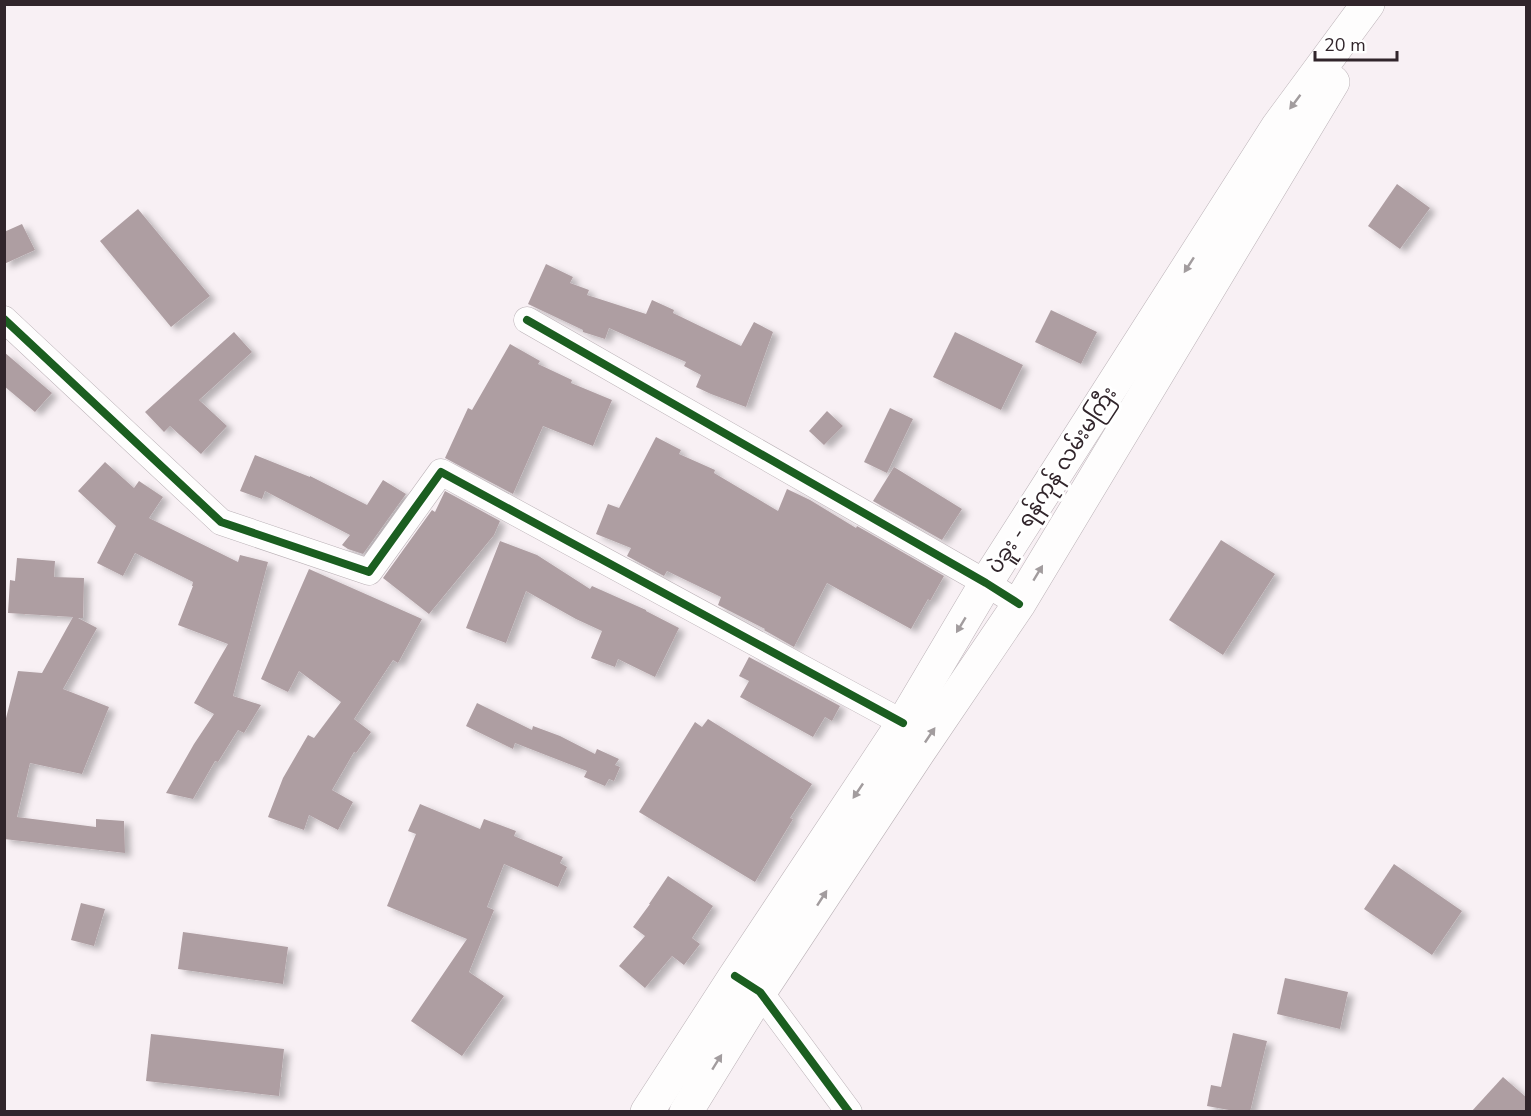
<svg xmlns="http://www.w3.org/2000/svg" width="1531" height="1116" font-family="'Nunito Sans','Noto Sans Myanmar',sans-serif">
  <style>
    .building { fill: #ae9ea2; filter: url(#shadow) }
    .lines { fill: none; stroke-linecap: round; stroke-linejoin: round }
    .street-casing { stroke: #bab1b6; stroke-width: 27 }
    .highway-casing { stroke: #bab1b6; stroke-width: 34 }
    .street { stroke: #fefdfd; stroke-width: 26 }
    .highway { stroke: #fefdfd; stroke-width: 33 }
    .cycleway-casing { stroke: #fff; stroke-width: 11 }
    .cycleway { stroke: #1b5e20; stroke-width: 8 }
    .oneway { fill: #a29c9e }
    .labels { text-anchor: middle; stroke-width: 6; stroke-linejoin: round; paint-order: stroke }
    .street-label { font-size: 21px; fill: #31252b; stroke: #fff }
  </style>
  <defs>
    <filter id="shadow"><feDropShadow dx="6" dy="4" stdDeviation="3" flood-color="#0004"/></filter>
  </defs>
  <rect width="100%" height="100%" fill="#f8f0f4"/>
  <!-- building -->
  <g class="building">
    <path d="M 1397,184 L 1430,208 L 1400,249 L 1368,226 Z"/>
    <path d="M 138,209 L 210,296 L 171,327 L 100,241 Z"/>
    <path d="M 22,224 L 35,250 L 4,264 L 4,232 Z"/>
    <path d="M 546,264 L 573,277 L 570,283 L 589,290 L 587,295 L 646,314 L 652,300 L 674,310 L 673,313 L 741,346 L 754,322 L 773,332 L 746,407 L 711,394 L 696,387 L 701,375 L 684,366 L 686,362 L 609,328 L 605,339 L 583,332 L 583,330 L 528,304 Z"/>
    <path d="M 1051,310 L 1097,332 L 1081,364 L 1035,342 Z"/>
    <path d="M 234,332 L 252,352 L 199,400 L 227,426 L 201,454 L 170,426 L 164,432 L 145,412 Z"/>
    <path d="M 955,332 L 1023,365 L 1001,410 L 933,377 Z"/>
    <path d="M 510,344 L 540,361 L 538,364 L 572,380 L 571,383 L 612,400 L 593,446 L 543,426 L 513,494 L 445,458 L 468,408 L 472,410 Z"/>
    <path d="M 4,352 L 52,393 L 35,412 L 4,386 Z"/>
    <path d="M 890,408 L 913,419 L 887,473 L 864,462 Z"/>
    <path d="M 827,411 L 843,426 L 824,445 L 809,431 Z"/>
    <path d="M 656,437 L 681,450 L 679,454 L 715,470 L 714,473 L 778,511 L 787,489 L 810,500 L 856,528 L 857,526 L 944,576 L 930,601 L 928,599 L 911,629 L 827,583 L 794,647 L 764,630 L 765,629 L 718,605 L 721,597 L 667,571 L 664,576 L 627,556 L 631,548 L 596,534 L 608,504 L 619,508 Z"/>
    <path d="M 255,455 L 310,477 L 310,476 L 367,505 L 383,480 L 406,494 L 363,554 L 348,549 L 342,545 L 350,535 L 265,491 L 262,499 L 240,491 Z"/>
    <path d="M 105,462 L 134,488 L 139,481 L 163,497 L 149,518 L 238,562 L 240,555 L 268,562 L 233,696 L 261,705 L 244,733 L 238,730 L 218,762 L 215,761 L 193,799 L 166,793 L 194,744 L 214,714 L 194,703 L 228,644 L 178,625 L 193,586 L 192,586 L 193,582 L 135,553 L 123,576 L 97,563 L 116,526 L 78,491 Z"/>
    <path d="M 894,467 L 962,509 L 942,540 L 873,501 Z"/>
    <path d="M 445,491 L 500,521 L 494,535 L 429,614 L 383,578 L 432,510 L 435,512 Z"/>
    <path d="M 1221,540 L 1275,574 L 1223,655 L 1169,620 Z"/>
    <path d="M 500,541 L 537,555 L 590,589 L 592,586 L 646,610 L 646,611 L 679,628 L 655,677 L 618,659 L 615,667 L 591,658 L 602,631 L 576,619 L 526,591 L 506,643 L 466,628 Z"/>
    <path d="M 17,558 L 55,561 L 54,577 L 84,578 L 83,618 L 78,618 L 97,628 L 63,689 L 109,707 L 82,774 L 30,763 L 17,817 L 96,827 L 96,819 L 124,821 L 125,853 L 4,839 L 4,726 L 18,671 L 42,673 L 73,617 L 8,613 L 10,580 L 15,581 Z"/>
    <path d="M 309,569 L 422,619 L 398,663 L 393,660 L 354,719 L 371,732 L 356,753 L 354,752 L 332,790 L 353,802 L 338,830 L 309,815 L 304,830 L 268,817 L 283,778 L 308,735 L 314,738 L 341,702 L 299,671 L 288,692 L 261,679 Z"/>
    <path d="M 749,657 L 840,706 L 832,721 L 825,717 L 813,737 L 740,697 L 749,681 L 739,676 Z"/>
    <path d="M 477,703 L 532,730 L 533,726 L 560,736 L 595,754 L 597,749 L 619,759 L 615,765 L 620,767 L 614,781 L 609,779 L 605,786 L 584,777 L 587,771 L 515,743 L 513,749 L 466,726 Z"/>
    <path d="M 708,719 L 812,784 L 790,818 L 793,819 L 755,882 L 639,812 L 695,722 L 702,727 Z"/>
    <path d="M 420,804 L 480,829 L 484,819 L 516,831 L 514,836 L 563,857 L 560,863 L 567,867 L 558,887 L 504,864 L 487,907 L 494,910 L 469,972 L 504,996 L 462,1056 L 411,1021 L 467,939 L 387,906 L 416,834 L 408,831 Z"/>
    <path d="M 1394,864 L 1462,911 L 1432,955 L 1364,909 Z"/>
    <path d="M 668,876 L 713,906 L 692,938 L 700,944 L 684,965 L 672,956 L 645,988 L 619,966 L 645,936 L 633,927 L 650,904 L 649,904 Z"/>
    <path d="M 81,903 L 105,909 L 94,946 L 71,940 Z"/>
    <path d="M 183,932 L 288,947 L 283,984 L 178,969 Z"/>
    <path d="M 1285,978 L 1348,992 L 1340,1029 L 1277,1014 Z"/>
    <path d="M 1233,1033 L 1267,1041 L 1250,1112 L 1240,1112 L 1207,1106 L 1211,1085 L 1221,1087 Z"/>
    <path d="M 151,1034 L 284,1049 L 279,1096 L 146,1081 Z"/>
    <path d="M 1503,1077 L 1527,1098 L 1527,1112 L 1471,1112 Z"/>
  </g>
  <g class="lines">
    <!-- street casing -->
    <g class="street-casing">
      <g id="street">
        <path d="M 4,319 L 221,522 L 369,572 L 441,472 L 903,723"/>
        <path d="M 527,320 L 986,583 L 1019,604"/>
        <path d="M 747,983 L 760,992 L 849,1112"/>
      </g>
    </g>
    <!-- highway casing -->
    <g class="highway-casing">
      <g id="highway">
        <path d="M 647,1112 L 735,976 L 903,723 L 986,583 L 1278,126 L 1368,4"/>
        <path d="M 686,1112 L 760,992 L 918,753 L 1019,604 L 1333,82"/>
      </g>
    </g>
    <!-- street -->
    <use href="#street" class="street"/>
    <!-- highway -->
    <use href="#highway" class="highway"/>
    <!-- cycleway casing -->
    <g class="cycleway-casing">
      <g id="cycleway">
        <path d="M 4,319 L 221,522 L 369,572 L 441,472 L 903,723"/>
        <path d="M 527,320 L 986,583 L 1019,604"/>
        <path d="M 735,976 L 760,992 L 849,1112"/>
      </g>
    </g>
    <!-- cycleway -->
    <use href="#cycleway" class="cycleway"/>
  </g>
  <!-- one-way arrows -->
  <defs><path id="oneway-solid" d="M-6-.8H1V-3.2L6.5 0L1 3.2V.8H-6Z" transform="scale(1.5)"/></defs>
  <g class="oneway">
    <use href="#oneway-solid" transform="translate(1295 102) rotate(127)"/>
    <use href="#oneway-solid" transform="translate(1189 265) rotate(123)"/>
    <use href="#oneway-solid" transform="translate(1038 573) rotate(-59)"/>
    <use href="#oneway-solid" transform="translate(961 625) rotate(121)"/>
    <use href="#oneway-solid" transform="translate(930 735) rotate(-56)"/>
    <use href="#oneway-solid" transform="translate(858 791) rotate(124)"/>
    <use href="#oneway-solid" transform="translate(822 898) rotate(-57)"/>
    <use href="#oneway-solid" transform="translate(717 1062) rotate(-58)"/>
  </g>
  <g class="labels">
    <!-- street labels -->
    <g class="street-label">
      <text transform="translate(1052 480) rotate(-57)" y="7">ပဲခူး - ရန်ကုန် လမ်းမကြီး</text>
    </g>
  </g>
  <!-- border -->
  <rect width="1531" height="1116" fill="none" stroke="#31252b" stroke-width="12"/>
  <!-- scale -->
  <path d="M1315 51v9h82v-9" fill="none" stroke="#31252b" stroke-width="3"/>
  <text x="1324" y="51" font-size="18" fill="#31252b" stroke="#ffffff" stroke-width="4.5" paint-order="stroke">20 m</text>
</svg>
